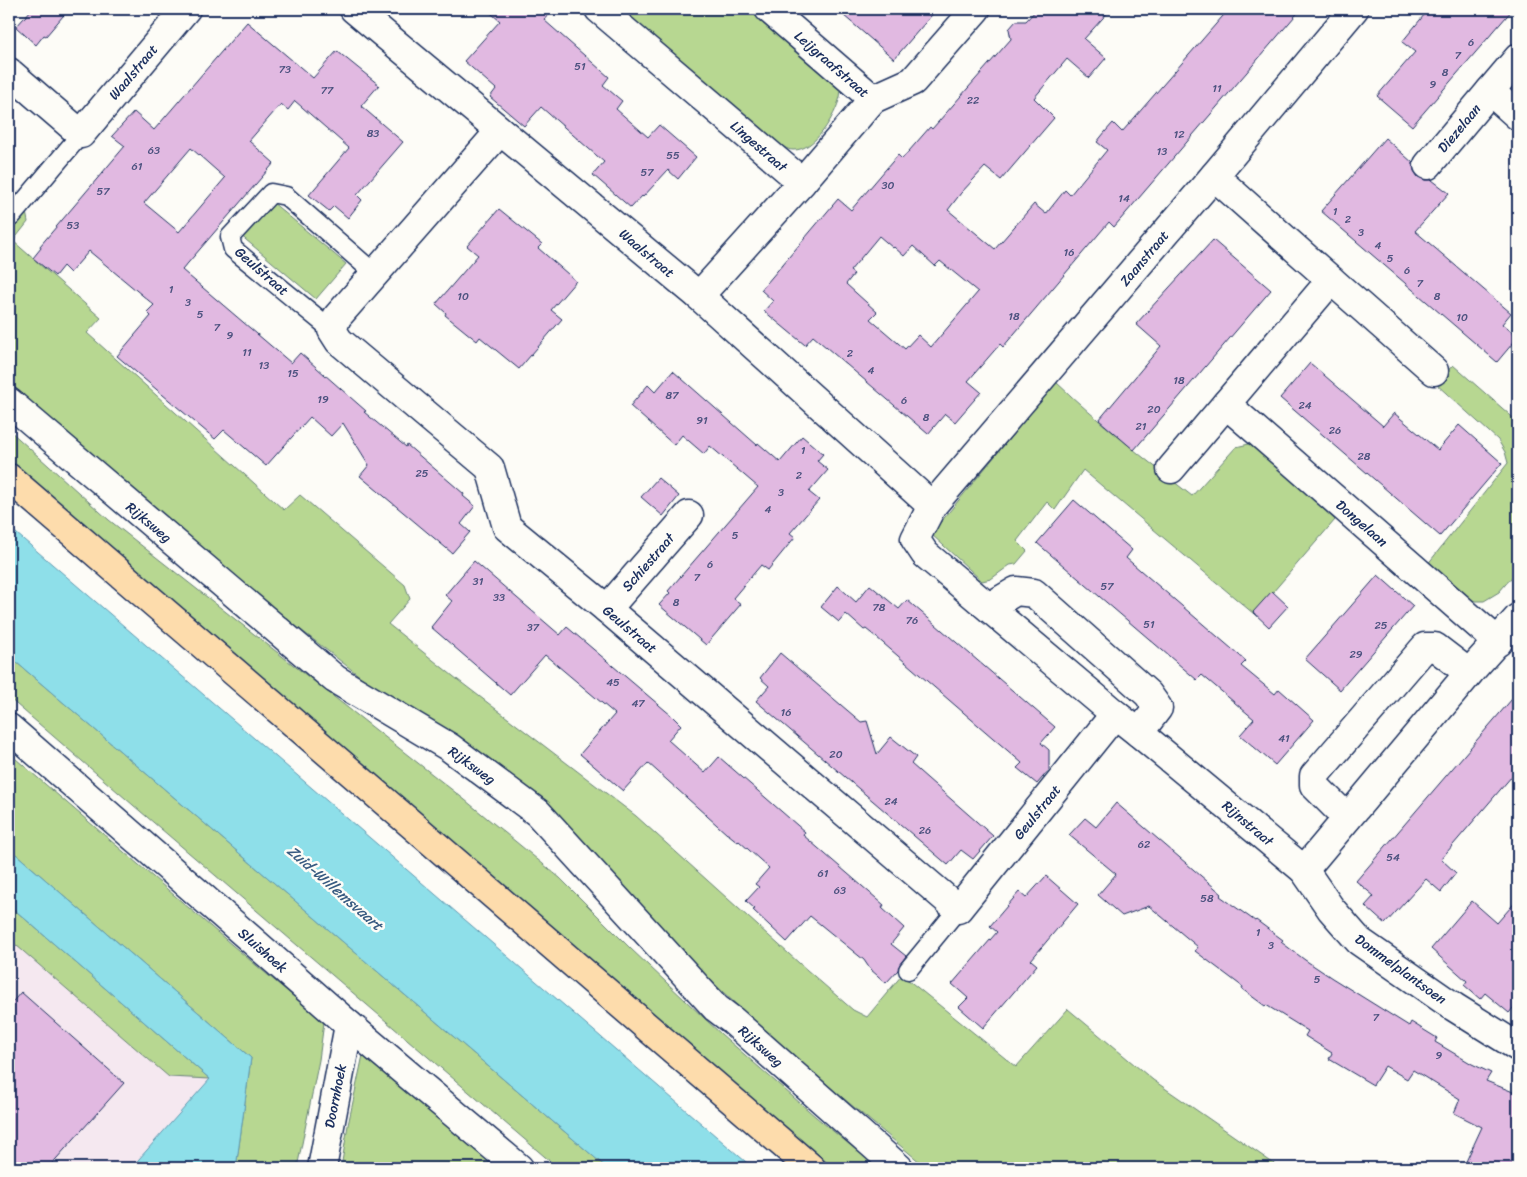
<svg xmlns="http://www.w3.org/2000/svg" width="1527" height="1177" font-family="Sriracha,sans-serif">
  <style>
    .built { fill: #f5e8f0 }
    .green { fill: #b7d791; stroke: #698378 }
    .water { fill: #8edfe9; stroke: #6099b1 }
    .building { fill: #e1b9e1; stroke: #1b2f5e; fill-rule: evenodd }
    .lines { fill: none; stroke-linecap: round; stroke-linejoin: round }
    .lane-casing { stroke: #1b2f5e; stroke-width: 21 }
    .street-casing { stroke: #1b2f5e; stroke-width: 31 }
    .secondary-casing { stroke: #1b2f5e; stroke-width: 31 }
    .primary-casing { stroke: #1b2f5e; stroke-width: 31 }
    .lane { stroke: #fdfcf7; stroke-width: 18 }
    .street { stroke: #fdfcf7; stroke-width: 28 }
    .secondary { stroke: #fdfcf7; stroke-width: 28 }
    .primary { stroke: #fddcac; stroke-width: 28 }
    .labels { text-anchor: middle; stroke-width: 5; stroke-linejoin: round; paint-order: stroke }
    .number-label { font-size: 11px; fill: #4c527f }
    .street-label { font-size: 14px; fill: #1b2f5e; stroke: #fdfcf7 }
    .water-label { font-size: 15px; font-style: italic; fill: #385b81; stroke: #fdfcf7 }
  </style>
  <rect width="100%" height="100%" fill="#fdfcf7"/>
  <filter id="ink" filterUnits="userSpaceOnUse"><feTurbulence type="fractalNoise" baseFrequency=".02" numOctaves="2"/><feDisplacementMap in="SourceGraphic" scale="10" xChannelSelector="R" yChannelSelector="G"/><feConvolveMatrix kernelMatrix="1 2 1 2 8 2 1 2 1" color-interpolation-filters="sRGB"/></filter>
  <g filter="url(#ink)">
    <!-- built -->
    <path class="built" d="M 9,831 L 272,1055 L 169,1168 L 9,1168 Z"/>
    <!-- green -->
    <g class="green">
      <path d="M 619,9 L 768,9 L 841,81 C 841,86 841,92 840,97 C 835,116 815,151 793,150 C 787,150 781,145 776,142 Z"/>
      <path d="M 9,189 L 25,206 L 28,222 L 13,241 L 101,318 L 87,333 L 284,510 L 300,495 L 405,585 L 410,599 L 388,624 L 458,680 L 636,816 L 799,963 L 853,1010 L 867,1017 L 902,975 L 1016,1067 L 1068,1009 L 1153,1080 L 1280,1168 L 927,1168 L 837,1093 L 742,1010 L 659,931 L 486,775 L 130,496 L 9,388 Z"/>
      <path d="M 272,202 L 346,264 L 316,299 L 239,234 Z"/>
      <path d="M 1453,365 L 1518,422 L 1518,570 L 1499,592 L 1484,601 L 1473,601 L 1465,597 L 1427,565 L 1508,463 L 1505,452 L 1498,440 L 1436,384 Z"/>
      <path d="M 1056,382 C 1099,423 1145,459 1192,496 L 1236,447 L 1253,443 L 1335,520 L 1254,614 L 1083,470 L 1055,510 L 1047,502 L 1017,541 L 1027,551 L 1016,564 L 1010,565 L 991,579 L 982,581 L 931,534 Z"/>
      <path d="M 9,430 L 109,520 L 465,800 L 560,878 L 631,949 L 721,1034 L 816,1117 L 878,1168 L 834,1168 L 721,1075 L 155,589 L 9,462 Z"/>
      <path d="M 9,656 L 607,1168 L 558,1168 L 133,805 L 9,698 Z"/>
      <path d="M 9,753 L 232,945 L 324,1022 L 319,1060 L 297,1168 L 236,1168 L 251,1058 L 9,848 Z"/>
      <path d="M 9,905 L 210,1079 L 169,1077 L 9,939 Z"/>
      <path d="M 363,1055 L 497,1168 L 341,1168 L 348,1125 Z"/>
    </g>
    <!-- water -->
    <g class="water">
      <path d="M 9,527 L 753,1168 L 607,1168 L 9,656 Z"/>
      <path d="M 9,848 L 251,1058 L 236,1168 L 131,1168 L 210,1079 L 9,905 Z"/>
    </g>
    <!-- building -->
    <g class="building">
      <path d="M 32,9 L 69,9 L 46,36 L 44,35 L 36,45 L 16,27 Z"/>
      <path d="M 486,9 L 553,9 L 544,20 L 609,77 L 603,85 L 622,101 L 616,109 L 648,137 L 659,125 L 696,157 L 678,179 L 668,170 L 643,197 L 642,196 L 631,208 L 593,175 L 604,162 L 541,107 L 524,126 L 490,97 L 496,89 L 464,61 L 500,21 Z"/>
      <path d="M 836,9 L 937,9 L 894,59 Z"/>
      <path d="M 1037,9 L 1111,9 L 1084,39 L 1106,58 L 1089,78 L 1067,59 L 1034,98 L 1054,118 L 1001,180 L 985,167 L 961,193 L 948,210 L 995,249 L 1034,204 L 1046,214 L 1065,190 L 1070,195 L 1107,150 L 1097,142 L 1105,132 L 1113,123 L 1122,132 L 1229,9 L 1301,9 L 1114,227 L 1109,222 L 1003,347 L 1000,344 L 968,381 L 981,392 L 955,422 L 945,414 L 928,434 L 813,336 L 805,345 L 764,311 L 773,301 L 761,290 L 838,199 L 851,210 L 898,155 L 902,159 L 930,127 L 932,129 L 1011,39 L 1009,29 L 1016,21 L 1026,21 ZM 879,236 L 893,248 L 894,247 L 904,256 L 913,246 L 935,266 L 940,261 L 978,292 L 931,347 L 918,335 L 905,349 L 870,319 L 877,312 L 846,284 L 854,274 L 850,271 Z"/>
      <path d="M 1429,9 L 1513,9 L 1412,126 L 1377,96 L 1415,52 L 1402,42 Z"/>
      <path d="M 247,22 L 313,78 L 337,51 L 379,85 L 361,106 L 403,142 L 357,195 L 362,200 L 348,218 L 334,206 L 329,211 L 309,195 L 349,148 L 295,101 L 288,110 L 281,104 L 249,141 L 274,163 L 182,270 L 291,363 L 300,353 L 366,411 L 364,412 L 406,447 L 407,445 L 464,494 L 463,496 L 475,506 L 461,524 L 470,532 L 452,553 L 360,476 L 369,465 L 343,423 L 331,436 L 310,417 L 266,466 L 224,430 L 215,439 L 117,356 L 151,316 L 147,312 L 154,305 L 89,251 L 70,273 L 63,266 L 55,276 L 33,258 L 41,248 L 40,246 L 125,146 L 112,136 L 134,112 L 154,130 ZM 191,148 L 225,178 L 179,232 L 144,203 Z"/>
      <path d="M 1385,138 L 1413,163 L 1414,171 L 1418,177 L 1425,180 L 1432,180 L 1449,193 L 1415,231 L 1511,313 L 1502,324 L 1518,337 L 1497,362 L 1321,211 Z"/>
      <path d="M 499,209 L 542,244 L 538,248 L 576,281 L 551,310 L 562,319 L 519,369 L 480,337 L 477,341 L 445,315 L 446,313 L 436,304 L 478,255 L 467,246 Z"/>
      <path d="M 1213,240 L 1271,290 L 1134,450 L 1099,420 L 1161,346 L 1136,324 Z"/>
      <path d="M 1310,363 L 1383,426 L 1394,413 L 1438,450 L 1459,425 L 1502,463 L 1440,536 L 1280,398 Z"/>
      <path d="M 673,371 L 757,445 L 758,443 L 780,462 L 802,436 L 823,454 L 817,461 L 828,470 L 809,492 L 819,500 L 790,533 L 795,537 L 768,570 L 761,565 L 733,598 L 741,604 L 706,645 L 659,605 L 670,593 L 668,591 L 758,487 L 710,446 L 704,454 L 682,435 L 674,445 L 630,406 L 648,385 L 655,392 Z"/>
      <path d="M 658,478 L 679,496 L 663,516 L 641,497 Z"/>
      <path d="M 1074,500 L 1132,550 L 1126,558 L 1246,661 L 1241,666 L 1275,694 L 1279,689 L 1314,720 L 1275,765 L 1240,735 L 1254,719 L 1202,675 L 1197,680 L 1037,543 Z"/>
      <path d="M 474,561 L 560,635 L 567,627 L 672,716 L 681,725 L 668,740 L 705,773 L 719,757 L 805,832 L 803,835 L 884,905 L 882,908 L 904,928 L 891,944 L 906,956 L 900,964 L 898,970 L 886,983 L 870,969 L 864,960 L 810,916 L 787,942 L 753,910 L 755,909 L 746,901 L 759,887 L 755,884 L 769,868 L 739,841 L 738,842 L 728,834 L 727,834 L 648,763 L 623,791 L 580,754 L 615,714 L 545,655 L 510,695 L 431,627 L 452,601 L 445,595 Z"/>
      <path d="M 1378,575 L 1413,606 L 1340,690 L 1305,659 Z"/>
      <path d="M 870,585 L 899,609 L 907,600 L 1055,727 L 1041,743 L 1049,750 L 1049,770 L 1037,784 L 1017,768 L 1022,763 L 876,637 L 866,629 L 864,630 L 846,614 L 839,622 L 821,607 L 838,586 L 856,602 Z"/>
      <path d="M 1272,591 L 1288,606 L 1269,627 L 1253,612 Z"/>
      <path d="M 780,653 L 861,722 L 867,721 L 877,754 L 891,737 L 916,757 L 911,764 L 993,836 L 973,859 L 961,850 L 948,865 L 756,701 L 769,686 L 760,678 Z"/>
      <path d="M 1518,692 L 1518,769 L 1441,859 L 1456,873 L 1441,892 L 1426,879 L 1385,924 L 1365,906 L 1374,896 L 1356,881 Z"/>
      <path d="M 1116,803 L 1222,894 L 1220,896 L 1255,921 L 1256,920 L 1283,940 L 1281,942 L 1305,960 L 1332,978 L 1409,1026 L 1411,1022 L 1437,1038 L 1435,1042 L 1472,1064 L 1491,1073 L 1486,1081 L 1518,1094 L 1518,1168 L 1463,1168 L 1482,1127 L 1454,1113 L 1460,1099 L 1413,1070 L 1407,1079 L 1385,1066 L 1373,1085 L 1329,1059 L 1332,1053 L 1305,1036 L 1308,1031 L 1266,1005 L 1265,1006 L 1242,989 L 1243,987 L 1195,951 L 1198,947 L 1149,906 L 1122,916 L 1098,895 L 1116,874 L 1069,835 L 1085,818 L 1096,827 Z"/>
      <path d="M 1046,876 L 1078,904 L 1031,960 L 1037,965 L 983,1028 L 959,1007 L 968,998 L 952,984 L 997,932 L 990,926 L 1019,892 L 1026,898 Z"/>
      <path d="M 1518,899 L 1518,1002 L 1509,1013 L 1485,993 L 1480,999 L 1464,985 L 1467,981 L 1431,949 L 1472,901 L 1497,923 Z"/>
      <path d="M 21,992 L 124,1083 L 48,1168 L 9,1168 L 9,1006 Z"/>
    </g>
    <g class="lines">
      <!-- lane casing -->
      <g class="lane-casing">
        <g id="lane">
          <path d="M 11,217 L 81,134"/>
          <path d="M 332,330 L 233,249 L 230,237 L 271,193 L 286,196 L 374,273"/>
          <path d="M 908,970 L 958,909"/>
        </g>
      </g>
      <!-- street casing -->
      <g class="street-casing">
        <g id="street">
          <path d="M 354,9 L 699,296 L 932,506"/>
          <path d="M 599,9 L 802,182 L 699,296"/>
          <path d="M 769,9 L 873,99"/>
          <path d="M 1354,9 L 1214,176 L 932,506 L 915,539 L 925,554 L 1115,714 L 1139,733 L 1304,870 L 1469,673 L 1518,618"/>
          <path d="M 1518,58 L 1490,91 L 1518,116"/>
          <path d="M 9,72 L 81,134 L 186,9"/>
          <path d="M 500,131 L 337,317 L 332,330 L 339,341 L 490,468 L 507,527 L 607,609 L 958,909 L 1115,714"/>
          <path d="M 1428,165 L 1490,91"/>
          <path d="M 1214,176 L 1331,280 L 1226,404 L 1498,642"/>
          <path d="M 802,182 L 873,99 L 913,81 L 976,9"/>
          <path d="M 1331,280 L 1434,371"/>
          <path d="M 9,402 L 335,679 L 449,747 L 538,813 L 716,1008 L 733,1021 L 899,1168"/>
          <path d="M 1171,469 L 1226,404"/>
          <path d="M 989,607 L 1016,591 L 1034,593 L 1148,694 L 1158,708 L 1139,733"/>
          <path d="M 607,609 L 689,515"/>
          <path d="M 1347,818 L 1314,785 L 1314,776 L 1425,647 L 1435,647 L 1469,673"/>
          <path d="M 1304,870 L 1331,909 L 1359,941 L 1454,1007 L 1518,1047"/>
          <path d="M 322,1168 L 349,1025"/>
        </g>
      </g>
      <!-- secondary casing -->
      <g class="secondary-casing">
        <path id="secondary" d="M 9,728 L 349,1025 L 519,1168"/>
      </g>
      <!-- primary casing -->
      <g class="primary-casing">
        <path id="primary" d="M 9,478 L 811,1168"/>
      </g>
      <!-- lane -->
      <use href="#lane" class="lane"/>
      <!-- street -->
      <use href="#street" class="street"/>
      <!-- secondary -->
      <use href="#secondary" class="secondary"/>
      <!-- primary -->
      <use href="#primary" class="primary"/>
    </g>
  </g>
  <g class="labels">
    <!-- number labels -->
    <g class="number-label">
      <text x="1471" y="46">6</text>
      <text x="1458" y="59">7</text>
      <text x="580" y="70">51</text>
      <text x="285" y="73">73</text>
      <text x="1445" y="76">8</text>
      <text x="1433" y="88">9</text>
      <text x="1217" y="92">11</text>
      <text x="327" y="94">77</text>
      <text x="973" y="104">22</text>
      <text x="373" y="137">83</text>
      <text x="1179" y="138">12</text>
      <text x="154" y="154">63</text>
      <text x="1162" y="155">13</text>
      <text x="673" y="159">55</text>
      <text x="137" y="170">61</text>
      <text x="647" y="176">57</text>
      <text x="888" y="189">30</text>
      <text x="103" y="195">57</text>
      <text x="1124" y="202">14</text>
      <text x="1335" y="215">1</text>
      <text x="1348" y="223">2</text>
      <text x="73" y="229">53</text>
      <text x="1361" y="236">3</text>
      <text x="1378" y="249">4</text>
      <text x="1069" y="256">16</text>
      <text x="1390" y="262">5</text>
      <text x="1407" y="274">6</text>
      <text x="1420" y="287">7</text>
      <text x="171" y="293">1</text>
      <text x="463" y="300">10</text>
      <text x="1437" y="300">8</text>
      <text x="188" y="306">3</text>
      <text x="200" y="318">5</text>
      <text x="1014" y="320">18</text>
      <text x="1462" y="321">10</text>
      <text x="217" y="331">7</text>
      <text x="230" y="339">9</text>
      <text x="247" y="356">11</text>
      <text x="850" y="357">2</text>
      <text x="264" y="369">13</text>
      <text x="871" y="374">4</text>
      <text x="293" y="377">15</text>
      <text x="1179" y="384">18</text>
      <text x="672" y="399">87</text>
      <text x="323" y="403">19</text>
      <text x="904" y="404">6</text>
      <text x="1305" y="409">24</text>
      <text x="1154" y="413">20</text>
      <text x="926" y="421">8</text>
      <text x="702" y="424">91</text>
      <text x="1141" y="430">21</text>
      <text x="1335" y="434">26</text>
      <text x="803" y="454">1</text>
      <text x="1364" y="460">28</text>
      <text x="422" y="477">25</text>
      <text x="799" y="479">2</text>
      <text x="781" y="496">3</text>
      <text x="768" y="513">4</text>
      <text x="735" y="539">5</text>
      <text x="710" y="568">6</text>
      <text x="697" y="581">7</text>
      <text x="478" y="585">31</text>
      <text x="1107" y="590">57</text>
      <text x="499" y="601">33</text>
      <text x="676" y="606">8</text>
      <text x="879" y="611">78</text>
      <text x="912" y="624">76</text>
      <text x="1149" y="628">51</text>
      <text x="1381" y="629">25</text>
      <text x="533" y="631">37</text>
      <text x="1356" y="658">29</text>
      <text x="613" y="686">45</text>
      <text x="638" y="707">47</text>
      <text x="786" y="716">16</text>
      <text x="1284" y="742">41</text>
      <text x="836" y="758">20</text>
      <text x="891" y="805">24</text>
      <text x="925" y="834">26</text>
      <text x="1144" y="848">62</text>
      <text x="1393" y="861">54</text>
      <text x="823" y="877">61</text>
      <text x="840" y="894">63</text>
      <text x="1207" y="902">58</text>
      <text x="1258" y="936">1</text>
      <text x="1271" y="949">3</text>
      <text x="1317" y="983">5</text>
      <text x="1376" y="1021">7</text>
      <text x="1439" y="1059">9</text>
    </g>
    <!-- street labels -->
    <g class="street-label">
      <text transform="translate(832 64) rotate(41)" y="5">Leijgraafstraat</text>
      <text transform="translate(133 72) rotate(-50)" y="5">Waalstraat</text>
      <text transform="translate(1459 128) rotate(-50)" y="5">Diezelaan</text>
      <text transform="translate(759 146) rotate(41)" y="5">Lingestraat</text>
      <text transform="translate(647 253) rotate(40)" y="5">Waalstraat</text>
      <text transform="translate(1144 258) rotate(-50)" y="5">Zaanstraat</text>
      <text transform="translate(262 271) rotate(41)" y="5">Geulstraat</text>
      <text transform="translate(149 522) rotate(40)" y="5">Rijksweg</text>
      <text transform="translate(1362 523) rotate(41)" y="5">Dongelaan</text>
      <text transform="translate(648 562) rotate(-49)" y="5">Schiestraat</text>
      <text transform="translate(630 629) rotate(40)" y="5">Geulstraat</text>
      <text transform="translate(472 765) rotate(36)" y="5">Rijksweg</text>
      <text transform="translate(1037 812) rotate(-51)" y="5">Geulstraat</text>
      <text transform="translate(1248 823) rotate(40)" y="5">Rijnstraat</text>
      <text transform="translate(263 950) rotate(41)" y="5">Sluishoek</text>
      <text transform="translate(1401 969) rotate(36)" y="5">Dommelplantsoen</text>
      <text transform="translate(761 1046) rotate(42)" y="5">Rijksweg</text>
      <text transform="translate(335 1096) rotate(-79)" y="5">Doornhoek</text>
    </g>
    <!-- water labels -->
    <g class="water-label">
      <text transform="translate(335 888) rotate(41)" y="5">Zuid-Willemsvaart</text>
    </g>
  </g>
  <!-- margin -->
  <rect width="1527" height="1177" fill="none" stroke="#fdfcf7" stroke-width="30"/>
  <rect x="15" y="15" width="1497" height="1147" fill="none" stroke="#1b2f5e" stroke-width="2" filter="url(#ink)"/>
</svg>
